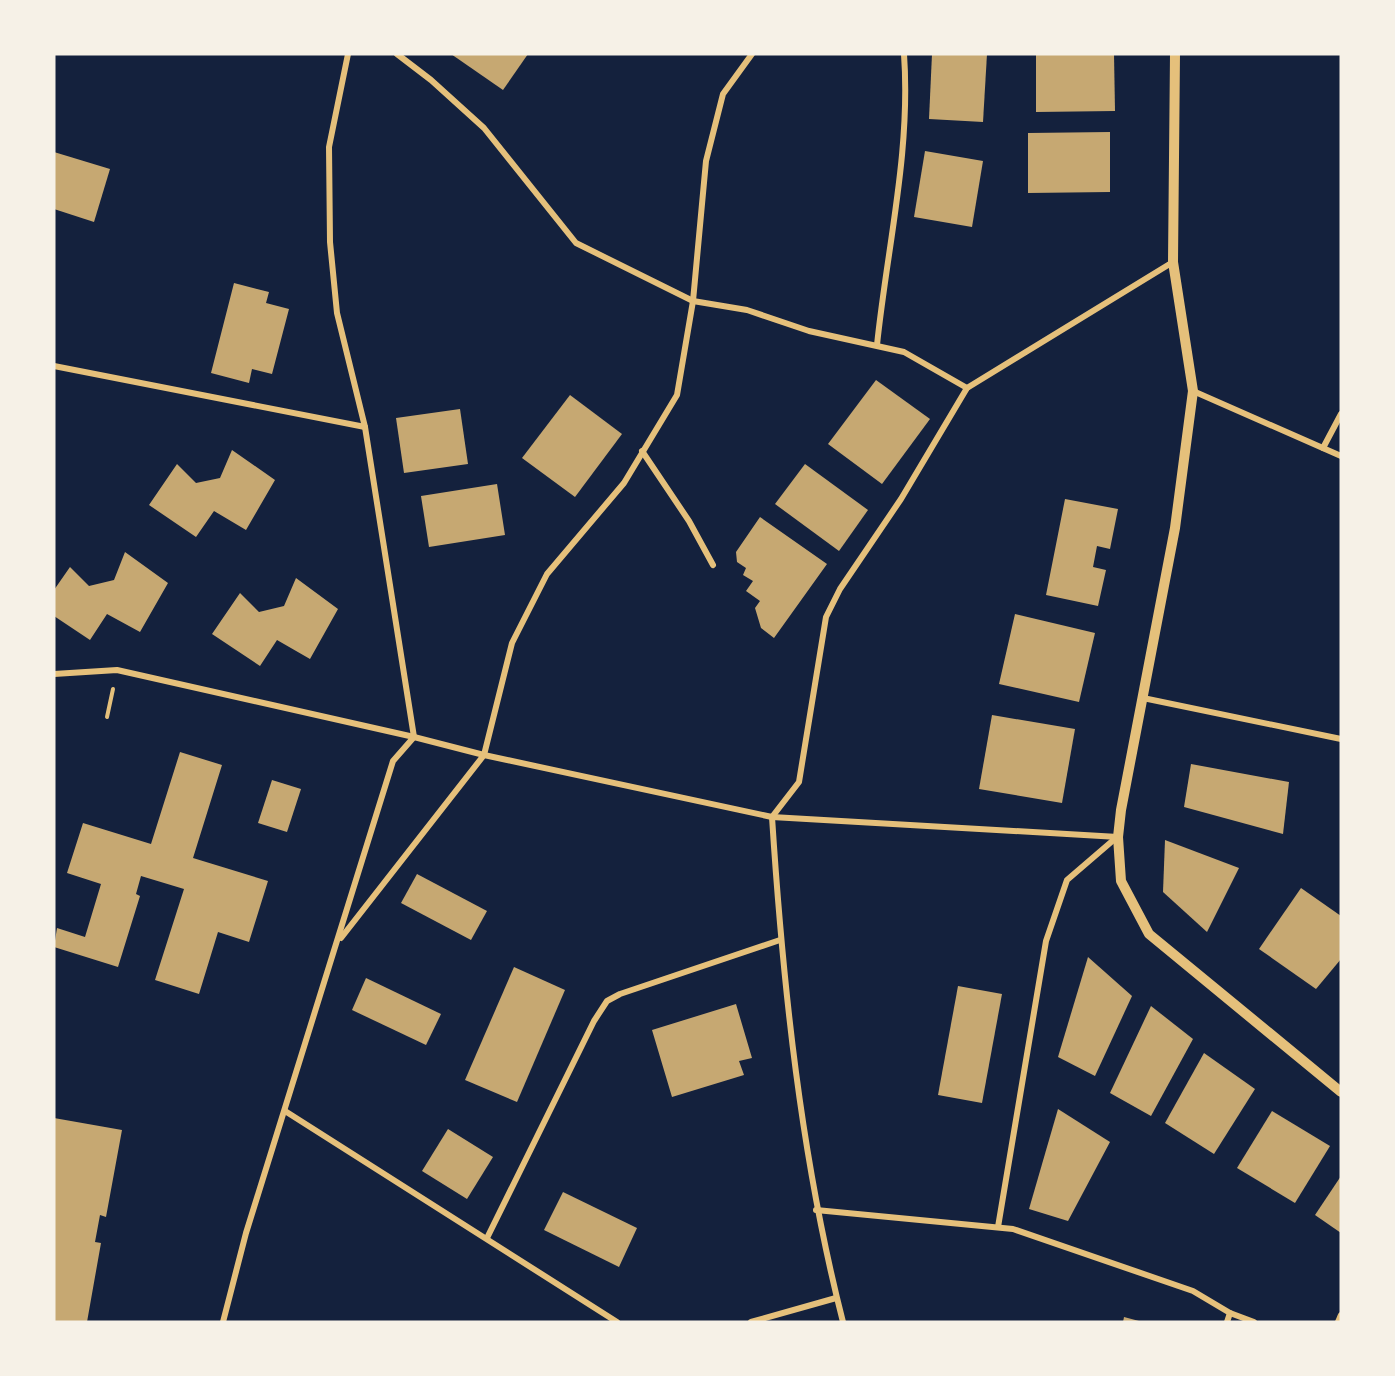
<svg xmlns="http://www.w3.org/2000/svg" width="1395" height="1376" font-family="'Times New Roman',serif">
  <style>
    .building { fill: #c6a872 }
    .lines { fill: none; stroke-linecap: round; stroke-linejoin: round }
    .path { stroke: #e5c07b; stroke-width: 4 }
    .minor { stroke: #e5c07b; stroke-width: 6 }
    .tertiary { stroke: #e5c07b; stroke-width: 10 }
  </style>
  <rect width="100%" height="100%" fill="#14213d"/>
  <!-- building -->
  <g class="building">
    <path d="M 451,54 L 528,54 L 503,90 Z"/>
    <path d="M 932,54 L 987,54 L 983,122 L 929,119 Z"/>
    <path d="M 1036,54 L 1114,54 L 1115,111 L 1036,112 Z"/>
    <path d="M 1110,132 L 1110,192 L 1028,193 L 1028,133 Z"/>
    <path d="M 925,151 L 983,161 L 972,227 L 914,217 Z"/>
    <path d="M 54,152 L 110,169 L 94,222 L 54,209 Z"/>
    <path d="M 234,283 L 269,292 L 266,303 L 289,309 L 272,374 L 252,369 L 249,383 L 211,373 Z"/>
    <path d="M 876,380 L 930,419 L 882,484 L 828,444 Z"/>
    <path d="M 570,395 L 622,434 L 575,497 L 522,458 Z"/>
    <path d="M 460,409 L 468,464 L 404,473 L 396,418 Z"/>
    <path d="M 232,450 L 275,480 L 246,530 L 214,511 L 196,537 L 149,505 L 177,464 L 196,483 L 220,478 Z"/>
    <path d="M 805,464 L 868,510 L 839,551 L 775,504 Z"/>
    <path d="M 497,484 L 505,535 L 429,547 L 421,496 Z"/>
    <path d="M 1065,499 L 1118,509 L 1110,549 L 1097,546 L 1093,567 L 1106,570 L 1098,606 L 1046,595 Z"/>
    <path d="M 760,517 L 827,564 L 774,638 L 761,628 L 755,608 L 760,601 L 746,591 L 753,581 L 743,575 L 746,568 L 737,562 L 736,552 Z"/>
    <path d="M 125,552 L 168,583 L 140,632 L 107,614 L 90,640 L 54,616 L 54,590 L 70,567 L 89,586 L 114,580 Z"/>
    <path d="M 296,578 L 338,609 L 310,659 L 277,640 L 260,666 L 212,634 L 240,593 L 259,612 L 284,606 Z"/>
    <path d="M 1015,614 L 1095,633 L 1079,702 L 999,684 Z"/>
    <path d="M 992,715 L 1075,729 L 1062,803 L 979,789 Z"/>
    <path d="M 180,752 L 222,765 L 193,858 L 268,881 L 249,942 L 218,932 L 199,994 L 155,980 L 184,889 L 141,876 L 136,894 L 140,896 L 118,967 L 54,947 L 57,928 L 85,937 L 101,884 L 67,873 L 83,823 L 151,844 Z"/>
    <path d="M 1191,764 L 1289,782 L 1283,834 L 1184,807 Z"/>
    <path d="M 272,780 L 301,789 L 287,832 L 258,823 Z"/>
    <path d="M 1165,840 L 1239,868 L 1207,932 L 1163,892 Z"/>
    <path d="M 417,874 L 487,911 L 471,940 L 401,903 Z"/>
    <path d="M 1301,888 L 1341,916 L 1341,959 L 1316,989 L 1259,949 Z"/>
    <path d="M 1088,957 L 1132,996 L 1095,1076 L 1058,1057 Z"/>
    <path d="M 514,967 L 565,990 L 517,1102 L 465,1080 Z"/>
    <path d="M 366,978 L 441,1014 L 426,1045 L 352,1010 Z"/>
    <path d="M 958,986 L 1002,994 L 982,1103 L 938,1095 Z"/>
    <path d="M 736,1004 L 752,1058 L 739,1061 L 744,1075 L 672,1097 L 652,1030 Z"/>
    <path d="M 1151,1006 L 1193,1039 L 1151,1116 L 1110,1093 Z"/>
    <path d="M 1204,1053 L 1255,1089 L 1214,1154 L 1165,1123 Z"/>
    <path d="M 1058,1109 L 1110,1142 L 1068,1221 L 1029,1209 Z"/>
    <path d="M 1272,1111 L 1330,1146 L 1295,1203 L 1237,1168 Z"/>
    <path d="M 54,1118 L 122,1130 L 106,1217 L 100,1215 L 95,1242 L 101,1243 L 87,1322 L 54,1322 Z"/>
    <path d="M 448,1129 L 493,1157 L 467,1199 L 422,1171 Z"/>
    <path d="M 1341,1176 L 1341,1233 L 1315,1215 Z"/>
    <path d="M 563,1192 L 637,1228 L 619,1267 L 544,1230 Z"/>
    <path d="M 1124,1317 L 1139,1321 L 1139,1322 L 1123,1322 Z"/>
  </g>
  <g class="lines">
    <!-- path -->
    <path class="path" d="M 107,717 L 113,689"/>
    <!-- minor -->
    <g class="minor">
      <path d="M 397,54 L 431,80 L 484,128 L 576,243 L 693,301 L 747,310 L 809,331 L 904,352 L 967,388"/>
      <path d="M 877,345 C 887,248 911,152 904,54"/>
      <path d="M 54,366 L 365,427"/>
      <path d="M 1193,391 L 1341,456"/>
      <path d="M 1323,448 L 1341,414"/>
      <path d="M 642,451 L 689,521 L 713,565"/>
      <path d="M 54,674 L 117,670 L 414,737 L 484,755 L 772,817 L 1118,837"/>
      <path d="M 1143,698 L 1341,739"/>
      <path d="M 341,938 L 484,755 L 512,643 L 547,574 L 624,483 L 677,395 L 693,301 L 706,161 L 723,94 L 752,54"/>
      <path d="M 285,1111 L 617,1322"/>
      <path d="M 816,1210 L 1013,1229 L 1193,1291 L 1230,1313 L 1254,1322"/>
      <path d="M 998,1227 L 1046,941 L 1067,880 L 1117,837"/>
      <path d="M 487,1238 L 594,1021 L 607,1001 L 620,994 L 780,940"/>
      <path d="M 223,1322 L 246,1233 L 393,761 L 414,737 L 365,427 L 337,313 L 330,242 L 329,147 L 348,54"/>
      <path d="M 751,1322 L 836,1298"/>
      <path d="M 843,1322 C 801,1158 783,986 772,817 L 799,782 L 826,617 L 840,589 L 901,499 L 967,388 L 1173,262"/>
      <path d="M 1227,1322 L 1230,1313"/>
      <path d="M 1338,1322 L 1341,1315"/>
    </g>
    <!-- tertiary -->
    <path class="tertiary" d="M 1175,54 L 1173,262 L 1193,391 L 1175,528 L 1121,810 L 1118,837 L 1121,881 L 1149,934 L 1341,1092"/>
  </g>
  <!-- border -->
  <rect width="1395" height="1376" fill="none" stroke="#f6f1e7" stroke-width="111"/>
</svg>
